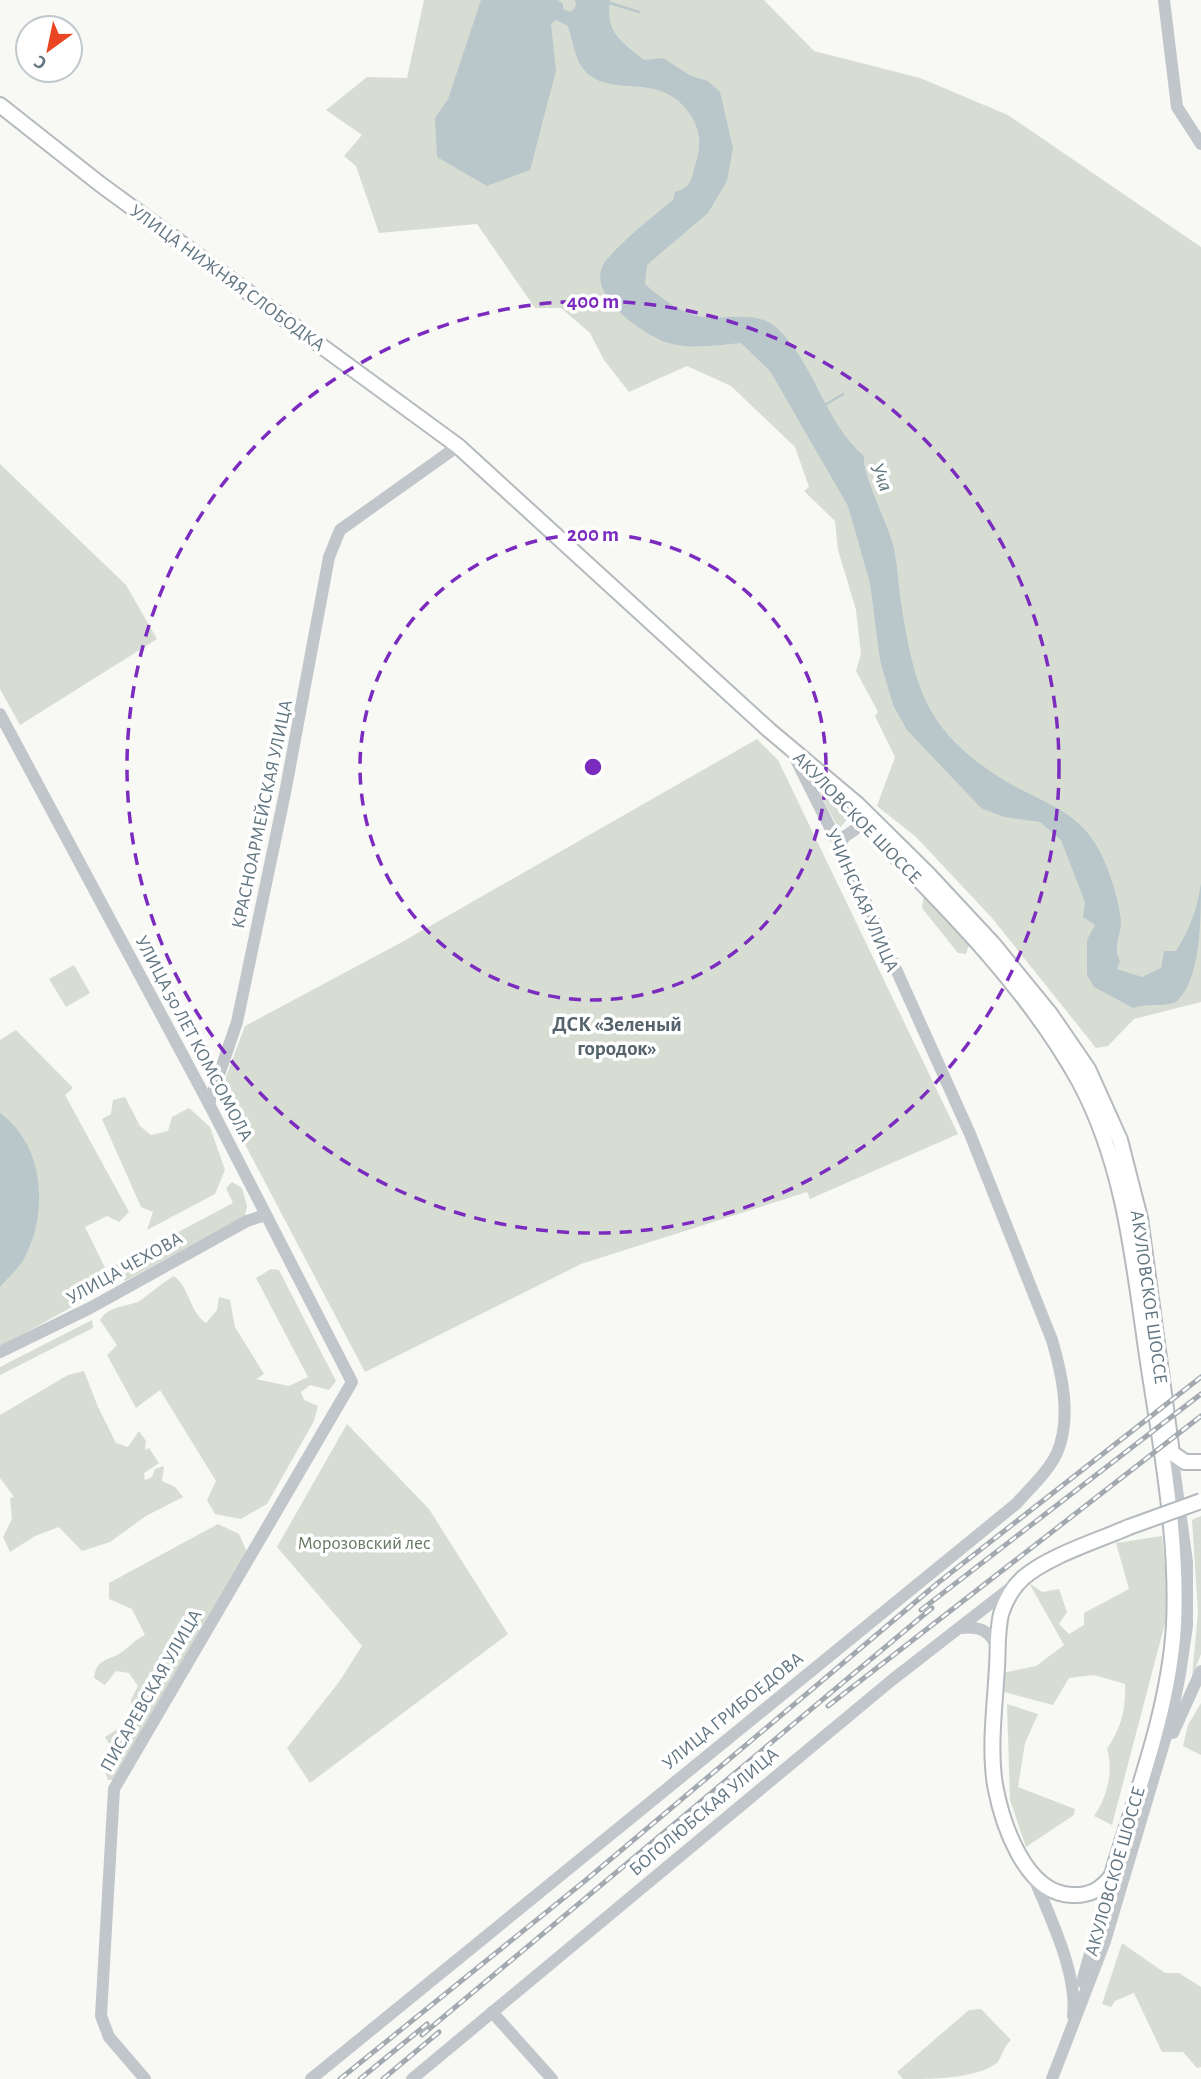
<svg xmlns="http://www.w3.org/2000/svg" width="1201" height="2079" font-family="'Alegreya Sans',sans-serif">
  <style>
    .green { fill: #d8ddd4 }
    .water { fill: #b9c7cb }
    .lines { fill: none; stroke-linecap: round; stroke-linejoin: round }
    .stream { stroke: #b9c7cb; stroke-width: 2.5 }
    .major-casing { stroke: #b4babe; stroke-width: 18 }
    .minor { stroke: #c1c6ca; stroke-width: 12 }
    .major { stroke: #fff; stroke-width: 14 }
    .rail-casing { stroke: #a2aab0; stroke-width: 5 }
    .rail { stroke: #fff; stroke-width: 2.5; stroke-dasharray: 8; stroke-linecap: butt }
    .major-bridge-casing { stroke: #b4babe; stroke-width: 18; stroke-linecap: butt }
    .major-bridge { stroke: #fff; stroke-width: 14 }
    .ring { fill: none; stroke: #7b2cbf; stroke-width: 3.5; stroke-dasharray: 12 9 }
    .labels { text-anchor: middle; stroke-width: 7; stroke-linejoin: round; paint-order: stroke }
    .street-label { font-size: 19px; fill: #627682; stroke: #fff }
    .park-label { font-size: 19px; fill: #677961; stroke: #fff }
    .water-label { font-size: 21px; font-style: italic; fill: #5d767c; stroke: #fff }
    .neighbourhood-label { font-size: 21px; font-weight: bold; fill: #54636c; stroke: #fff }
    .centre { fill: #7b2cbf; stroke: #fff; stroke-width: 3.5 }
    .ring-label { font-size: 21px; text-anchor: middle; font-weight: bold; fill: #7b2cbf; stroke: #fff; stroke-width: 7; stroke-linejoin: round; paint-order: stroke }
  </style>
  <rect width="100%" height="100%" fill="#f8f8f5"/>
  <!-- green -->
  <g class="green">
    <path d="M 424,0 L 764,0 L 814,51 L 920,78 L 1008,115 L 1201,247 L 1201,1002 L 1134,1019 L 1108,1046 L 1096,1048 L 992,918 L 916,837 L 877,806 L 895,757 L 875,716 L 878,712 L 856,671 L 861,654 L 856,610 L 838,550 L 835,521 L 804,491 L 809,487 L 795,447 L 731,386 L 687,366 L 629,392 L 604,360 L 590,333 L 561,308 L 535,308 L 477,224 L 379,233 L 356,166 L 344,156 L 362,135 L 326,110 L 367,77 L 407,78 Z"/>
    <path d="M 0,464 L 126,585 L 157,639 L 20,725 L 0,689 Z"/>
    <path d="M 757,739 L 778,760 L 958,1134 L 810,1199 L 807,1192 L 581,1264 L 365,1372 L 219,1095 L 245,1026 L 402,942 Z"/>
    <path d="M 806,768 L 851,815 L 839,829 Z"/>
    <path d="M 924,896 L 969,945 L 966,954 L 958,953 L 922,908 Z"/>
    <path d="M 74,965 L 90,993 L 66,1007 L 49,979 Z"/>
    <path d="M 16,1030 L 73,1088 L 65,1095 L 129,1212 L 119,1222 L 107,1216 L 85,1227 L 113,1284 L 0,1347 L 0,1040 Z"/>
    <path d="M 125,1097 L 140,1126 L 151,1135 L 168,1131 L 172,1117 L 189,1108 L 210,1127 L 225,1170 L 215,1194 L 147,1230 L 153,1212 L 141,1207 L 102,1119 L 111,1114 L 113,1100 Z"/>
    <path d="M 232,1182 L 242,1188 L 247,1206 L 245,1216 L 125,1281 L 116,1273 L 114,1266 L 233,1203 L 226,1188 Z"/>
    <path d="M 271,1269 L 279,1270 L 336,1381 L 329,1390 L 310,1385 L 301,1392 L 304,1400 L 318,1406 L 314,1421 L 267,1504 L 241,1519 L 215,1514 L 207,1500 L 216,1481 L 160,1390 L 136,1408 L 107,1355 L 117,1345 L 100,1320 C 110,1304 131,1307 141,1300 C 151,1293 162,1283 174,1276 C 190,1288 189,1311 206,1323 L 217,1310 L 219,1297 L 230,1300 L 235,1327 L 264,1374 L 256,1379 L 289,1386 L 308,1377 L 256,1278 Z"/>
    <path d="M 92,1320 L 93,1328 L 0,1375 L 0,1367 Z"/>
    <path d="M 84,1371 L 98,1407 L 116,1443 L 128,1447 L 139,1431 L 146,1441 L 145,1450 L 149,1448 L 159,1463 L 144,1473 L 145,1480 L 152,1477 L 155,1469 L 164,1466 L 162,1481 L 175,1487 L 183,1497 L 146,1516 L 110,1542 L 82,1551 L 59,1527 L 35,1536 L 10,1552 L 3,1537 L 12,1519 L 10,1498 L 14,1497 L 0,1478 L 0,1415 L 68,1375 Z"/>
    <path d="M 347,1424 L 429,1509 L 508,1634 L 310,1783 L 287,1748 L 339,1682 L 362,1646 L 277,1547 Z"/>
    <path d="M 1201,1516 L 1201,1654 L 1192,1677 L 1198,1612 L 1192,1520 Z"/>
    <path d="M 218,1524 L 239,1534 L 247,1552 L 116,1780 L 108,1780 L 104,1769 L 114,1752 L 105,1737 L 132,1720 L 131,1700 L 138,1686 L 129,1673 L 116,1671 L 105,1685 L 94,1678 C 96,1658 109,1661 122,1652 C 131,1646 134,1640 145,1635 L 132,1609 L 109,1599 L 109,1583 Z"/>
    <path d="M 1162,1536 L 1169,1608 L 1112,1825 L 1094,1816 C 1107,1798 1114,1770 1107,1749 C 1121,1727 1126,1711 1125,1684 L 1094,1675 L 1069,1678 L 1053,1705 L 1004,1692 L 1002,1673 L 1036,1666 L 1064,1645 L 1029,1583 L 1042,1592 L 1059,1589 L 1067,1612 L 1059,1624 L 1069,1634 L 1084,1625 L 1084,1613 L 1129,1589 L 1116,1543 Z"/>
    <path d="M 1201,1703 L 1201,1755 L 1183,1746 L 1188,1725 Z"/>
    <path d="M 1007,1704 L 1038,1714 L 1025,1743 L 1018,1787 L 1075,1809 L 1074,1815 L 1026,1847 L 1010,1800 Z"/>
    <path d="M 1122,1943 L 1165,1973 L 1179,1973 L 1201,1987 L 1201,2067 L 1197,2068 L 1183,2052 L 1162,2052 L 1134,1993 L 1115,2001 L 1111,2007 L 1102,2004 Z"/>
    <path d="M 981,2009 L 1011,2040 C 1003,2047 1003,2055 997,2063 C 976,2079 932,2079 903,2079 L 897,2072 L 969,2010 Z"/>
  </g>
  <!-- water -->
  <g class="water">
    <path d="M 481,0 L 558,0 L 563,4 L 563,9 L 571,12 L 576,6 L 575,0 L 610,0 C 605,33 621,41 644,60 L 663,58 L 691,76 L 708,81 L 720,92 L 733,148 L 727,181 L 708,213 L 647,265 L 645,284 C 662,299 683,315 705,317 C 729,320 757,310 777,328 C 815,364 825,423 864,456 C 861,472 888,524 893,545 C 898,565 898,584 901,603 C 915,688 925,730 1002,779 C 1032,798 1072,808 1093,840 C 1107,861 1118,895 1121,920 C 1122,934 1112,946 1120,961 L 1117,969 L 1142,977 L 1161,968 L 1164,951 L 1176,951 C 1190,929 1197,909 1201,883 C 1201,919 1201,981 1176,1002 C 1167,1007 1147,1003 1133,1008 L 1094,987 L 1087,975 L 1087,940 L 1095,925 L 1083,917 L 1085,902 L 1061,840 L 1040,822 L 1004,817 L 981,808 L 907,730 L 893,705 L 880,660 L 870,583 L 848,506 L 770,371 L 741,343 C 718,345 688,350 665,342 C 642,333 587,296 603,265 C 611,250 659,211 673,200 L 675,192 C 692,187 691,180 695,165 C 701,149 701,134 693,119 C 663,67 613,101 585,71 C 574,59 573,40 568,26 L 556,20 L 551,24 L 556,71 L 530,170 L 487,186 L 437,157 L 435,118 L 448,99 Z"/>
    <path d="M 0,1113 C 46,1146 49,1217 22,1262 C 16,1271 7,1279 0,1287 Z"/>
  </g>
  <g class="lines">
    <!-- stream -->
    <g class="stream">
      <path d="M 610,3 L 639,12"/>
      <path d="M 825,405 L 843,394"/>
    </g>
    <!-- major casing -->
    <g class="major-casing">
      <g id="major">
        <path d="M 0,105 L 100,184 L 458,446 L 769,730 L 857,804 L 928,874 L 994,945 L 1051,1015 L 1088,1069 L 1120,1140 L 1140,1218 L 1172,1453 L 1185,1462 L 1201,1462"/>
        <path d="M 871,831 C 946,907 1027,987 1079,1081 C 1127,1170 1134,1271 1149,1369 C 1162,1452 1178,1540 1174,1625 C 1169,1710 1136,1794 1112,1875 C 1102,1889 1090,1896 1072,1895 C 1025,1894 1002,1823 995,1785 C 989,1747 995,1705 997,1667 C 998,1650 997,1631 1001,1614 C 1005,1602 1013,1587 1023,1578 C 1048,1556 1097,1541 1129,1527"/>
      </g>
    </g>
    <!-- minor -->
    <g class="minor">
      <path d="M 1164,0 L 1177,107 L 1201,144"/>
      <path d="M 0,714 L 209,1104 L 352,1382 L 114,1789 L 101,2016 L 109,2037 L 145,2079"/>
      <path d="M 840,846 L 844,837 L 872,818"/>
      <path d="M 209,1104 L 237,1022 L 285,793 L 329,557 L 340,530 L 458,446"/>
      <path d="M 0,1352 L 90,1308 L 247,1221 L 265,1215"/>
      <path d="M 961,1628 C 981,1626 990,1631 998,1649"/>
      <path d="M 1173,1733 L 1201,1671"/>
      <path d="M 1033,1876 C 1049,1915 1078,1973 1073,2016"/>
      <path d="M 1082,1982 L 1112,1875"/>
      <path d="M 492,2012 L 552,2079"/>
      <path d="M 311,2079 L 1016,1504 C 1030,1488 1048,1472 1057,1453 C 1072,1418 1062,1374 1052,1340 L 970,1134 L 851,869 L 791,750"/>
      <path d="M 412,2079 L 892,1680 L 1013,1586"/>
      <path d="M 1052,2079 L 1105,1941 L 1170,1723 L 1180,1674 L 1187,1626 L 1187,1562 L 1172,1453"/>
    </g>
    <!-- major -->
    <use href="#major" class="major"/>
    <!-- rail casing -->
    <g class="rail-casing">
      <g id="rail">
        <path d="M 921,1610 L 1201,1394"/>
        <path d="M 828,1706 L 1201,1416"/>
        <path d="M 422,2035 L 932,1608"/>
        <path d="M 340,2079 L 586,1880 L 939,1582 L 1201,1377"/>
        <path d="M 360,2079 L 427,2024"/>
        <path d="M 383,2079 L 439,2032"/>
      </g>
    </g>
    <!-- rail -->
    <use href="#rail" class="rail"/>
    <!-- major-bridge casing -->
    <g class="major-bridge-casing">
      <path id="major-bridge" d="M 1129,1527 L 1201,1501"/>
    </g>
    <!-- major-bridge -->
    <use href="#major-bridge" class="major-bridge"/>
  </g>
  <!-- distance rings -->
  <g class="ring">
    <circle cx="593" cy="767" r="233"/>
    <circle cx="593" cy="767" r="466"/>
  </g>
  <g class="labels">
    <!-- street labels -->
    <g class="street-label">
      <text transform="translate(228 277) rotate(36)" y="7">УЛИЦА НИЖНЯЯ СЛОБОДКА</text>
      <text transform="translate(261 814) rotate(-78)" y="7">КРАСНОАРМЕЙСКАЯ УЛИЦА</text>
      <text transform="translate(858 817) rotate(46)" y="7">АКУЛОВСКОЕ ШОССЕ</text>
      <text transform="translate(863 900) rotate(66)" y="7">УЧИНСКАЯ УЛИЦА</text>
      <text transform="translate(195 1038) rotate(62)" y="7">УЛИЦА 50 ЛЕТ КОМСОМОЛА</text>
      <text transform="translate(124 1267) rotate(-29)" y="7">УЛИЦА ЧЕХОВА</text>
      <text transform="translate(1150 1297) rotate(82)" y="7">АКУЛОВСКОЕ ШОССЕ</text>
      <text transform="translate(150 1690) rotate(-60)" y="7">ПИСАРЕВСКАЯ УЛИЦА</text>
      <text transform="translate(732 1710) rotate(-39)" y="7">УЛИЦА ГРИБОЕДОВА</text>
      <text transform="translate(703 1811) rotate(-40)" y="7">БОГОЛЮБСКАЯ УЛИЦА</text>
      <text transform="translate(1114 1871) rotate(-74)" y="7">АКУЛОВСКОЕ ШОССЕ</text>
    </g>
    <!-- park labels -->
    <g class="park-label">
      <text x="364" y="1549">Морозовский лес</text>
    </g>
    <!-- water labels -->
    <g class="water-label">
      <text transform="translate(882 477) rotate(67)" y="7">Уча</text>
    </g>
    <!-- neighbourhood labels -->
    <g class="neighbourhood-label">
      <text x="617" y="1031">ДСК «Зеленый<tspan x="617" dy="24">городок»</tspan></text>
    </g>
  </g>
  <circle cx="593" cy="767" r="10" class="centre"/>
  <g class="ring-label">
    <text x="593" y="308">400 m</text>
    <text x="593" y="541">200 m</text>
  </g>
  <!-- north arrow -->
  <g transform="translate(49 49) rotate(213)"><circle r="33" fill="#ffffff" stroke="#c0c8cd" stroke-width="2"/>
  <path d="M0-5L12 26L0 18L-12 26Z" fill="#eb4623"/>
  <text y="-10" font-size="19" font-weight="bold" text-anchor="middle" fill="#627682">С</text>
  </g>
</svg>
